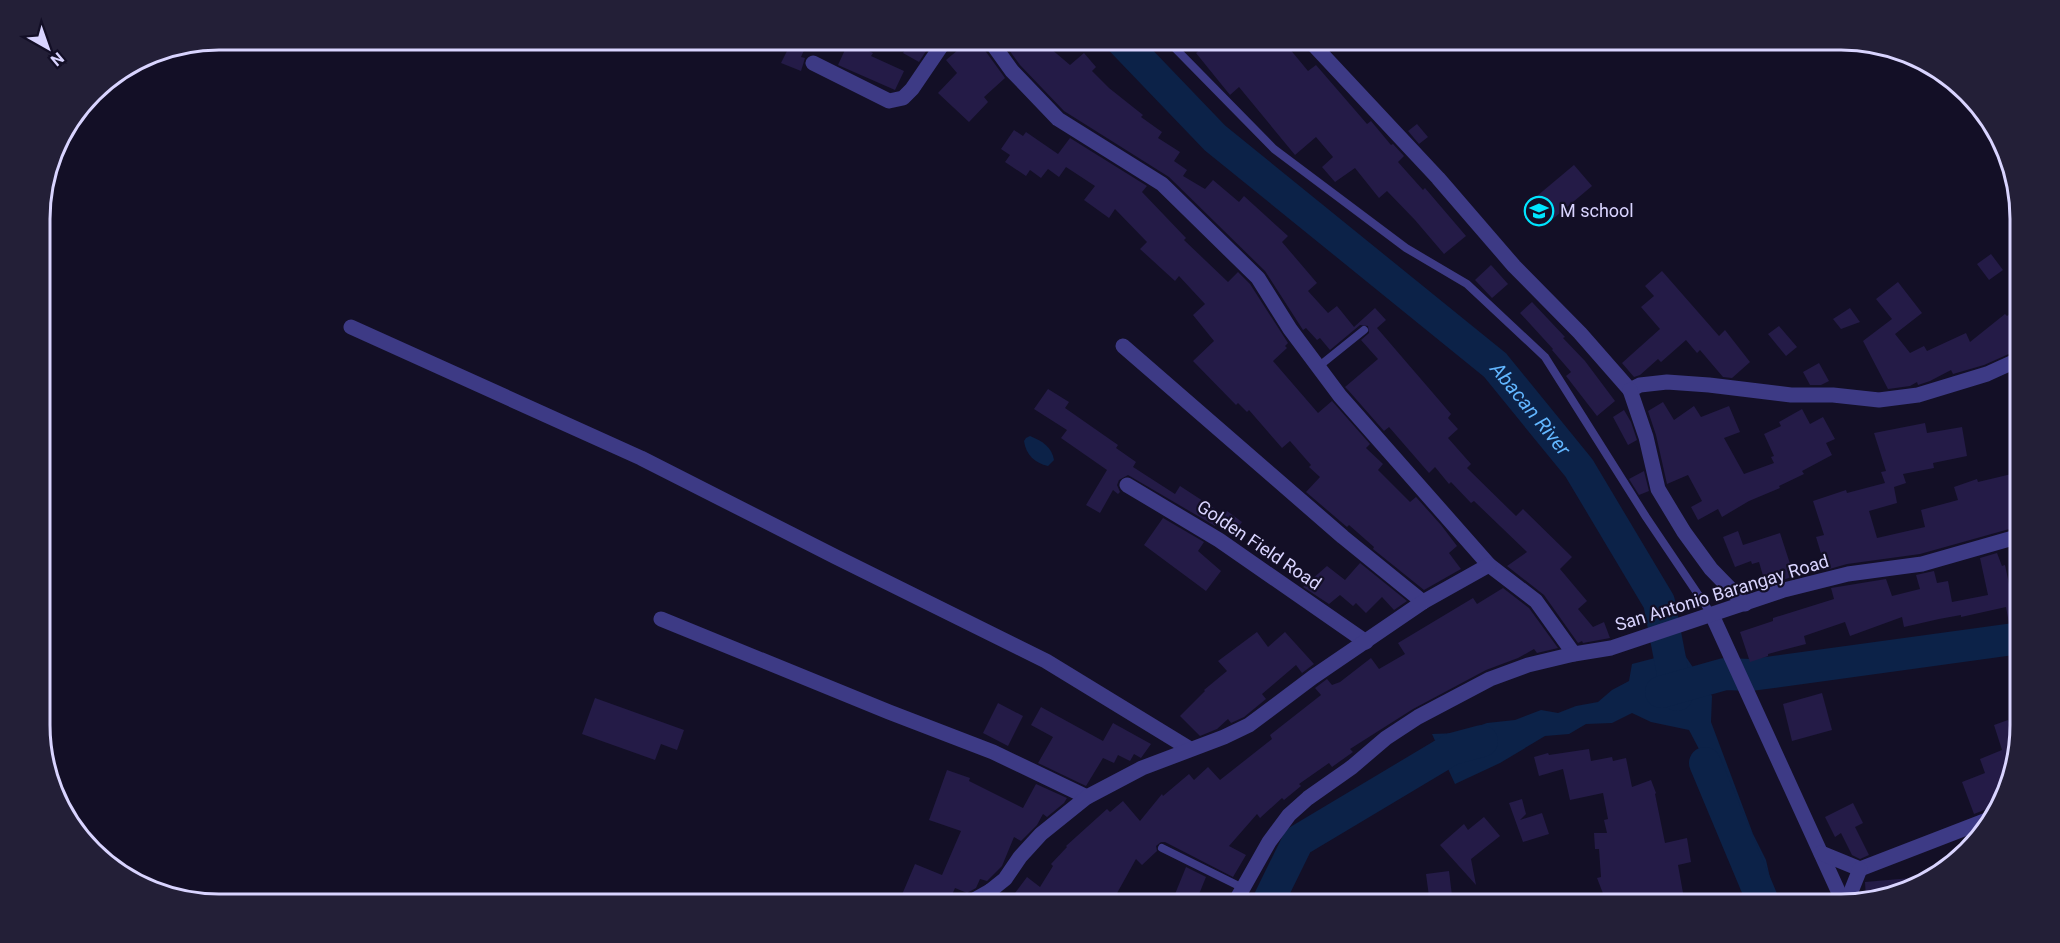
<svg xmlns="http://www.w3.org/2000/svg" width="2060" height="943" font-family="Roboto,sans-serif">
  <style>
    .water { fill: #0c2248 }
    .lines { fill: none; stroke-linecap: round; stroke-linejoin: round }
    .river { stroke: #0c2248; stroke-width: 32 }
    .building { fill: #241b47 }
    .service { stroke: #3d3a85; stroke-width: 8 }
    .minor { stroke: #3d3a85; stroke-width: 15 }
    .tertiary { stroke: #3d3a85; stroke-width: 15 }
    .labels { text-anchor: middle; stroke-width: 4.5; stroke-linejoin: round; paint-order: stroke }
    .poi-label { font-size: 18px; fill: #d9d4ff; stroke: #130f26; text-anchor: start }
    .street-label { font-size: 18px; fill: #d9d4ff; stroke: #130f26 }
    .water-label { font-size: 20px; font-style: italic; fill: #62b6ff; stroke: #130f26 }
    .rim { fill: none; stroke: #d9d4ff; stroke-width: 3 }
  </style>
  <rect width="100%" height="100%" fill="#130f26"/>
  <!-- water -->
  <g class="water">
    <path d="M 1030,436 C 1042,441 1052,447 1054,460 L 1048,466 C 1035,463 1026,455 1024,441 L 1026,438 Z"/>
    <path d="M 1682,651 L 1712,696 L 1711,722 L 1753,834 L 1766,860 L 1776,904 L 1757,904 L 1732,821 L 1710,783 L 1700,751 L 1689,730 L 1651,722 L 1632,713 L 1612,723 L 1586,724 L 1569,734 L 1545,736 L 1500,763 L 1455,784 L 1432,734 L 1459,733 L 1487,723 L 1515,720 L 1541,710 L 1558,713 L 1576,706 L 1598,702 L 1612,690 L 1629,681 L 1632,664 Z"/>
  </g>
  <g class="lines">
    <!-- river -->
    <g class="river">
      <path id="s1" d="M 1120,39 L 1215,138 L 1495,365 L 1579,468 L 1659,602 L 1677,695"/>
      <path d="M 1661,692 L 1725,674 L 1751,675 L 2021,638"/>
      <path d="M 1705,763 L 1764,904"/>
      <path d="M 1267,904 L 1298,841 L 1452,749 L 1482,741"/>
    </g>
  </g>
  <!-- building -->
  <g class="building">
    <path d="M 793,39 L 809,39 L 801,57 L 805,58 L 801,71 L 781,63 Z"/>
    <path d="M 912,39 L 919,39 L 930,45 L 919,62 L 903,53 Z"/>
    <path d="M 971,39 L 979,39 L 981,45 L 1005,78 L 984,97 L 988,102 L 969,122 L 938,93 L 957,73 L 946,60 Z"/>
    <path d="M 1001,39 L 1060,39 L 1050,48 L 1070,65 L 1084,53 L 1096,67 L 1092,71 L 1109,88 L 1143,115 L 1141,117 L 1162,132 L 1158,138 L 1180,152 L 1174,161 L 1187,170 L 1183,176 L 1205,189 L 1213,180 L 1239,202 L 1244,196 L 1288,236 L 1282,242 L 1317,283 L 1308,291 L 1328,313 L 1337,306 L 1354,327 L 1375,308 L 1386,320 L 1377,328 L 1451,414 L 1448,418 L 1458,429 L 1448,438 L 1471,464 L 1467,468 L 1516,516 L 1523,509 L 1572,557 L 1560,569 L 1587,601 L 1578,609 L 1593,627 L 1604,622 L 1610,638 L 1583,643 L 1582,641 L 1578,643 L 1544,595 L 1507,566 L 1527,552 L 1474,501 L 1471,503 L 1451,482 L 1449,484 L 1435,467 L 1429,473 L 1389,427 L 1384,431 L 1348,390 L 1345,387 L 1378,359 L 1361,340 L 1369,333 L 1368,326 L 1360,325 L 1330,350 L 1320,338 L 1317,340 L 1306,328 L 1303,330 L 1265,271 L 1169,177 L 1064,111 L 1020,65 Z"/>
    <path d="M 1213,39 L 1299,39 L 1289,48 L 1308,71 L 1316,65 L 1367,124 L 1371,121 L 1391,145 L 1393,144 L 1404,156 L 1398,162 L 1423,190 L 1425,188 L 1466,236 L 1444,254 L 1415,220 L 1387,191 L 1379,198 L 1355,168 L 1335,182 L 1322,167 L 1333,157 L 1316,137 L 1295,155 L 1239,87 L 1230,95 L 1196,53 Z"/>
    <path d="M 849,41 L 873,53 L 871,56 L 904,71 L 895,90 L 838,65 Z"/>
    <path d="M 1417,124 L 1428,137 L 1419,144 L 1408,131 Z"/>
    <path d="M 1014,130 L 1023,136 L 1026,132 L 1058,154 L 1070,138 L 1147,186 L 1142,192 L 1186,238 L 1184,240 L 1228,282 L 1238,272 L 1250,284 L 1288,343 L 1285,346 L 1287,348 L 1273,361 L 1318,413 L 1332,401 L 1370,444 L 1366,448 L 1383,464 L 1378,470 L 1410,502 L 1416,497 L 1441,525 L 1457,546 L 1449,553 L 1461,569 L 1424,590 L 1373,549 L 1374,547 L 1349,525 L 1347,527 L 1306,492 L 1320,477 L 1309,467 L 1311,465 L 1290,441 L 1282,448 L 1249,410 L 1247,412 L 1238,403 L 1236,405 L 1193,361 L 1214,341 L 1193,315 L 1205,304 L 1179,276 L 1175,281 L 1140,249 L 1147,242 L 1115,209 L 1109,218 L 1084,200 L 1095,186 L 1066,167 L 1059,177 L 1048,169 L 1041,178 L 1030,170 L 1026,176 L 1005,162 L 1010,155 L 1001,149 Z"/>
    <path d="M 1574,165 L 1592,186 L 1548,223 L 1531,201 Z"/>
    <path d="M 1991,254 L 2003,270 L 1989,280 L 1977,264 Z"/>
    <path d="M 1491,265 L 1508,284 L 1492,298 L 1475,280 Z"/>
    <path d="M 1662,271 L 1719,336 L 1725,330 L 1750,362 L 1732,378 L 1723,377 L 1700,350 L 1697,353 L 1686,340 L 1661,362 L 1658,359 L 1640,375 L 1634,377 L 1622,363 L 1660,329 L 1641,307 L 1654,296 L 1645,286 Z"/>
    <path d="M 1898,282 L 1922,313 L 1895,334 L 1910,353 L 1924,346 L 1927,351 L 1966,333 L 1970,342 L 2005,314 L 2007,316 L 2020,307 L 2020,349 L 1984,365 L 1953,374 L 1951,370 L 1930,381 L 1918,385 L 1917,382 L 1910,386 L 1888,389 L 1863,341 L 1892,319 L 1876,299 Z"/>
    <path d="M 1532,302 L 1565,337 L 1563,338 L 1585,361 L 1615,401 L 1597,416 L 1566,376 L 1571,372 L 1552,350 L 1553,349 L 1520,313 Z"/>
    <path d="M 1850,308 L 1860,322 L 1841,329 L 1833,319 Z"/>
    <path d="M 1779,326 L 1797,347 L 1786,356 L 1768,334 Z"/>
    <path d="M 1819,363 L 1829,381 L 1821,385 L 1810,385 L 1803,372 Z"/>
    <path d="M 1048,389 L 1069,402 L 1065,408 L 1118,445 L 1116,448 L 1136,462 L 1133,467 L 1175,494 L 1180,486 L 1223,514 L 1215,526 L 1128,475 L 1119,480 L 1117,485 L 1120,492 L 1118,494 L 1113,490 L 1100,513 L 1086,505 L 1107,470 L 1061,438 L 1067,430 L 1034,409 Z"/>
    <path d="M 1663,402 L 1674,420 L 1694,406 L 1701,417 L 1729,406 L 1740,432 L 1724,438 L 1744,474 L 1774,463 L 1771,457 L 1774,456 L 1764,434 L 1781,426 L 1779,422 L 1802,409 L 1810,424 L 1823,417 L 1835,439 L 1826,443 L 1832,455 L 1802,471 L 1804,474 L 1779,486 L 1780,488 L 1749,501 L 1722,517 L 1718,509 L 1698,520 L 1691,507 L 1702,501 L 1688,475 L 1667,484 L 1656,435 L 1648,411 Z"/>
    <path d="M 1624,410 L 1631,422 L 1637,440 L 1628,445 L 1613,417 Z"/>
    <path d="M 1925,423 L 1927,433 L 1962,427 L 1967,456 L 1933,463 L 1934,468 L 1903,474 L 1906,483 L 1894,487 L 1897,503 L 1869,511 L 1877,538 L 1925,527 L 1921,510 L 1958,500 L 1954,487 L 1977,479 L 1978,482 L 2020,472 L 2020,526 L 1920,554 L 1847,564 L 1826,570 L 1816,537 L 1824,535 L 1813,501 L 1846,490 L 1847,493 L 1885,483 L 1881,472 L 1886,471 L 1874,433 Z"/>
    <path d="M 1644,471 L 1649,491 L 1639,495 L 1629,479 Z"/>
    <path d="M 1227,511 L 1242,522 L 1234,533 L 1218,522 Z"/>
    <path d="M 1163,518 L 1204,542 L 1198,551 L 1221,571 L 1206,591 L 1144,545 Z"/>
    <path d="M 1738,531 L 1743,545 L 1780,533 L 1794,576 L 1766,586 L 1759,562 L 1752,564 L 1751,561 L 1735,567 L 1723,537 Z"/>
    <path d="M 1997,553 L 2002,566 L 2005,565 L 2009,584 L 2021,582 L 2021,649 L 2014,650 L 2006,607 L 1961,617 L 1961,615 L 1939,619 L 1904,627 L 1902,617 L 1850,636 L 1845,622 L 1804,636 L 1806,644 L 1768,654 L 1768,656 L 1750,662 L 1740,632 L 1773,621 L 1773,618 L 1834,599 L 1831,588 L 1886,579 L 1892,596 L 1920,589 L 1916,575 L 1934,571 L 1937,583 L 1948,581 L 1952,602 L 1988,595 L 1980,558 Z"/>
    <path d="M 1360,563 L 1407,601 L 1394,610 L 1382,597 L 1366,613 L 1356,603 L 1353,606 L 1340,595 L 1329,604 L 1303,587 L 1327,566 L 1345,580 Z"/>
    <path d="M 1503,588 L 1529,608 L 1558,648 L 1537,653 L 1534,649 L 1518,658 L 1486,670 L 1413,709 L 1350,749 L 1353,752 L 1332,767 L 1329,763 L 1299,784 L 1301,786 L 1284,800 L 1282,798 L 1260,818 L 1257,814 L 1229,846 L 1246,855 L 1233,877 L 1165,842 L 1161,842 L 1156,846 L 1157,851 L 1142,865 L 1136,859 L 1111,904 L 1012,904 L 1018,894 L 1015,893 L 1027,877 L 1040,887 L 1053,866 L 1051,864 L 1067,847 L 1066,846 L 1107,809 L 1110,812 L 1123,801 L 1140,821 L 1162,794 L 1163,796 L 1189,774 L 1194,780 L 1208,767 L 1220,780 L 1272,739 L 1270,735 L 1321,695 L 1315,688 L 1327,679 L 1332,685 L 1340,682 L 1371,658 L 1379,669 L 1405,654 L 1398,643 L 1473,598 L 1477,604 Z"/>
    <path d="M 1257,632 L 1268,647 L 1285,632 L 1314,664 L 1302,673 L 1296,665 L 1262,694 L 1266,699 L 1244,717 L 1231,723 L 1228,719 L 1217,729 L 1200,736 L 1180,716 L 1205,691 L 1204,690 L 1227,671 L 1218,661 Z"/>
    <path d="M 1822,693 L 1832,730 L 1792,741 L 1783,704 Z"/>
    <path d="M 595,698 L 684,730 L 677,750 L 661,744 L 655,760 L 582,734 Z"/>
    <path d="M 998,703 L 1023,716 L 1008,746 L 983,733 Z"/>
    <path d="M 1041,707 L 1103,741 L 1113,723 L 1151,744 L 1141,758 L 1134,754 L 1130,761 L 1118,755 L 1114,763 L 1103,758 L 1086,786 L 1038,763 L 1053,737 L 1031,725 Z"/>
    <path d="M 2008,720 L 2017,745 L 2007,794 L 2002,803 L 1974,814 L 1962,782 L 1985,773 L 1980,759 L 2002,750 L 1994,725 Z"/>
    <path d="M 1589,749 L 1591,761 L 1612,757 L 1613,761 L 1626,758 L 1632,787 L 1651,780 L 1656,793 L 1655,794 L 1665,843 L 1687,838 L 1691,862 L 1678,865 L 1685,904 L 1612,904 L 1608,895 L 1604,896 L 1597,878 L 1601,877 L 1599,849 L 1595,849 L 1594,833 L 1607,833 L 1604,820 L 1608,819 L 1603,793 L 1570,800 L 1563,769 L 1539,776 L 1534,757 L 1548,753 L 1549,755 Z"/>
    <path d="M 947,770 L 970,778 L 969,781 L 1023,808 L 1036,784 L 1067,798 L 1064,803 L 1047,817 L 1043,814 L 1037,825 L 1021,841 L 1014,837 L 1002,866 L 987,881 L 980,879 L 976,888 L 967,893 L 955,888 L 948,904 L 898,904 L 915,864 L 942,875 L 961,831 L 929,820 Z"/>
    <path d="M 1522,799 L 1526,814 L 1520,820 L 1542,813 L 1549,834 L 1523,842 L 1509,803 Z"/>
    <path d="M 1853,803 L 1863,823 L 1855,827 L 1869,855 L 1860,859 L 1852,855 L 1841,833 L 1835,837 L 1825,817 Z"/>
    <path d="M 1484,817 L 1500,836 L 1471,859 L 1476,885 L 1440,845 L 1464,824 L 1468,830 Z"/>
    <path d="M 1186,867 L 1206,877 L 1195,904 L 1171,904 Z"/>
    <path d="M 1449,871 L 1453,904 L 1430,904 L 1426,874 Z"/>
    <path d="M 1911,878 L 1912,884 L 1866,899 L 1865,882 Z"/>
  </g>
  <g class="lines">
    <!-- service -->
    <g class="service">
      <path d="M 1166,39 L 1274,149 L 1406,248 L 1467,284 L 1545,357 L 1646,517 L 1712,615"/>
      <path d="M 1318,367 L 1364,330"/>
      <path d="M 1162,848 L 1243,888"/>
    </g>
    <!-- minor -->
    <g class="minor">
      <path d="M 989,39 L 1012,71 L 1058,119 L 1162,184 L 1258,278 L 1290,329 L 1340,396 L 1489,565 L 1536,601 L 1574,654"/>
      <path d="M 1308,39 L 1438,178 L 1514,266 L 1580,333 L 1630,390 L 1640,385 L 1667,382 L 1709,385 L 1791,395 L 1833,395 L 1879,400 L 1918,395 L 1987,374 L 2020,359"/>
      <path d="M 813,63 L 889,101 L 903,98 L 912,89 L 946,39"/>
      <path d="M 351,327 L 641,458 L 836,557 L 1046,661 L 1190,749"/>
      <path d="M 1123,346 L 1343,537 L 1423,602"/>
      <path d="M 1630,390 L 1646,437 L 1658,489 L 1684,532 L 1711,569 L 1745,604"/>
      <path d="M 1127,485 L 1219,540 L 1366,642"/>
      <path d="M 1712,615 L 1844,904"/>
      <path d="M 661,619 L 889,712 L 993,752 L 1087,797"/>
      <path d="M 1821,853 L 1860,869 L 1992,818"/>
      <path d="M 967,904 L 990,891"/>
      <path d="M 992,904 L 990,891 L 1005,879 L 1020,857 L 1041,834 L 1087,797 L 1142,768 L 1224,737 L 1249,725 L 1313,677 L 1423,602 L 1489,565"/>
      <path d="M 1846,904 L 1860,869"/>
    </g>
    <!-- tertiary -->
    <path class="tertiary" d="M 1234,904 L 1269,842 L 1289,815 L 1308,798 L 1352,767 L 1386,738 L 1418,717 L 1490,679 L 1528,665 L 1574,654 L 1611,648 L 1784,590 L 1848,574 L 1922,564 L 2020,536"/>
  </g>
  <!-- icons -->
  <defs>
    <g id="school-ring" transform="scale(1.5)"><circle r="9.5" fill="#130f26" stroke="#00e5ff" stroke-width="1.5"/><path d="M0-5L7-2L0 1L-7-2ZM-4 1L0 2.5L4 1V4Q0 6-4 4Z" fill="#00e5ff"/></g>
  </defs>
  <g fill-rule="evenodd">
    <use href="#school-ring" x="1539" y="211"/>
  </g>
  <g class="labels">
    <!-- poi labels -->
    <g class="poi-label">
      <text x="1560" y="217">M school</text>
    </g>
    <!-- street labels -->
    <g class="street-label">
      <text transform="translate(1259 545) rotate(34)" y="6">Golden Field Road</text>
      <text transform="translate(1722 593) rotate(-17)" y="6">San Antonio Barangay Road</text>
    </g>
    <!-- water labels -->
    <g class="water-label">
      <text dy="7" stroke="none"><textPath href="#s1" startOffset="554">Abacan River</textPath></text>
    </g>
  </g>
  <!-- crop -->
  <path d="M0 0H2060V943H0ZM219 50H1841A169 169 0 0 1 2010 219V725A169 169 0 0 1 1841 894H219A169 169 0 0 1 50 725V219A169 169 0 0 1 219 50Z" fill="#231f37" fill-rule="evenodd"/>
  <path class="rim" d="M219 50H1841A169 169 0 0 1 2010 219V725A169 169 0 0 1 1841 894H219A169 169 0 0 1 50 725V219A169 169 0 0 1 219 50Z"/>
  <!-- north arrow -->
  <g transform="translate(48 48) rotate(140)" stroke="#130f26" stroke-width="4.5" paint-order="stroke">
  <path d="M0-4.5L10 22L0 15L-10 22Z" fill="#d9d4ff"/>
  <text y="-9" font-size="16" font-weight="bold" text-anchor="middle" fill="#d9d4ff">N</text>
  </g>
</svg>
